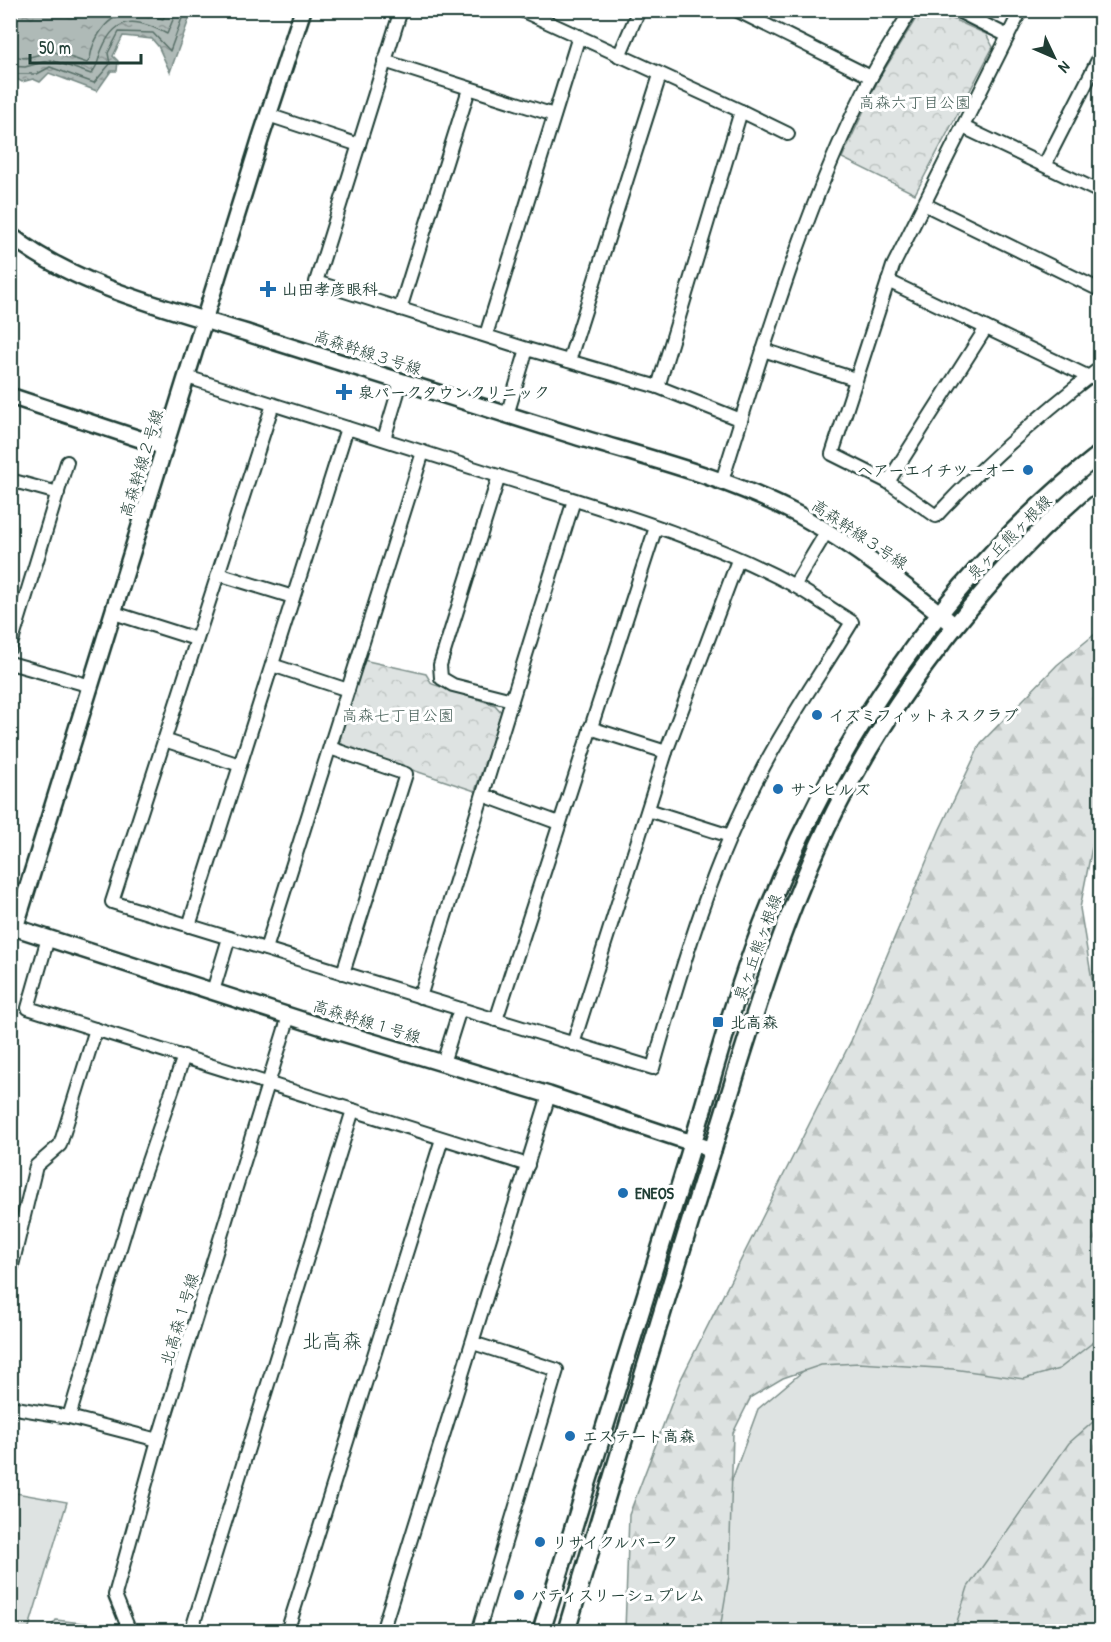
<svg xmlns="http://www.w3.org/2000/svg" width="1111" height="1642" font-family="'Patrick Hand','Klee One',sans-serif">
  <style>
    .grass { fill: #dee3e2; stroke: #7e908b; stroke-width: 1.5 }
    .forest { fill: url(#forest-firs); stroke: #7e908b; stroke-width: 1.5 }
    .park { fill: url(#park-crowns); stroke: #7e908b; stroke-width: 1.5 }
    .water { fill: url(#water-ripples); stroke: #758883; stroke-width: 1.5 }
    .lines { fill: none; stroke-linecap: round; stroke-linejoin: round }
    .shore { stroke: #596f68; stroke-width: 1.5 }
    .minor-casing { stroke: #1f3d34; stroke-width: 16 }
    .tertiary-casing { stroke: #1f3d34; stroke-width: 20 }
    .secondary-casing { stroke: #1f3d34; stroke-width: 21 }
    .minor { stroke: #fff; stroke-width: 12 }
    .tertiary { stroke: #fff; stroke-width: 15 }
    .secondary { stroke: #fff; stroke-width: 16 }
    .poi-dot { fill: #1f6fb2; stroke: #fff; stroke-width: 2 }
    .labels { text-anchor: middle; stroke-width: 6; stroke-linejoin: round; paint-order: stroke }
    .park-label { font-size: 16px; fill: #455e57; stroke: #fff }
    .poi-label { font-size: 16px; font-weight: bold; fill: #1f3d34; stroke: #fff; text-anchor: start }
    .street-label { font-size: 16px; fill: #1f3d34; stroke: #fff }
    .quarter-label { font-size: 20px; fill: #1f3d34; stroke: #fff }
  </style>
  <defs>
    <pattern id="forest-firs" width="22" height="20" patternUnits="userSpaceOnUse" patternTransform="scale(1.5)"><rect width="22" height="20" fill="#dee3e2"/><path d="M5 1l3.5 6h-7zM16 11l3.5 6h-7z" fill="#bec4c2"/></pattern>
    <pattern id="park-crowns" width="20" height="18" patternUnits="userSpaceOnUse" patternTransform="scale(1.5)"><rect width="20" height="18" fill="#dee3e2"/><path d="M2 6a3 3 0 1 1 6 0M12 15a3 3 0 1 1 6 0" fill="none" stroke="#bec4c2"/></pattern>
    <pattern id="water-ripples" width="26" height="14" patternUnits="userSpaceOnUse" patternTransform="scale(1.5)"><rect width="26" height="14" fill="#afbab7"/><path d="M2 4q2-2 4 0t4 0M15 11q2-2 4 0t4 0" fill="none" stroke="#8e9896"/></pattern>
  </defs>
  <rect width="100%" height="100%" fill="#fff"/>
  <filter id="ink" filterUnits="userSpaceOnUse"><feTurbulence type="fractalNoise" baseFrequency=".0167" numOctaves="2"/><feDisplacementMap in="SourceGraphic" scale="12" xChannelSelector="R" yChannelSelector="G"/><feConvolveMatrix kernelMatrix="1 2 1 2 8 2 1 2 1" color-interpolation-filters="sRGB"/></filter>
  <g filter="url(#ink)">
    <!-- grass -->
    <g class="grass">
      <path d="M 1100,996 L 1100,1631 L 704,1632 L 711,1537 L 758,1409 L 897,1292 L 1063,1186 Z"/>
      <path d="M 10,1492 L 67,1502 L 28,1631 L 11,1631 Z"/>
    </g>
    <!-- forest -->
    <g class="forest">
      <path d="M 1100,630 L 1100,807 L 1080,908 L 1100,1028 L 1100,1332 L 1091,1344 L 1059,1369 L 1024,1379 L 953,1369 L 859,1363 L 821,1365 L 783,1378 L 751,1397 L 733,1433 L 729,1576 L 720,1629 L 718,1632 L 625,1631 L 629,1515 L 680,1381 L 851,1041 L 940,829 L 981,743 L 1057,665 Z"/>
      <path d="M 1100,1416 L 1100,1631 L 954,1631 L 968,1587 L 1069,1443 Z"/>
      <path d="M 56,1620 L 100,1625 L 103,1631 L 49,1631 Z"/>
    </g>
    <!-- park -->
    <g class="park">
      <path d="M 924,10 L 935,11 L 986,34 L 993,47 L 915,194 L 842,158 L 878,80 L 918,15 Z"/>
      <path d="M 363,660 L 426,674 L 432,684 L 495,705 L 502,713 L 475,791 L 344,747 L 338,737 Z"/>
    </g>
    <!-- water -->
    <path class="water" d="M 11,10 L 192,10 L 192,11 L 170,72 L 158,46 L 152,39 L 123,36 L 113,56 L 118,61 L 117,71 L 111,71 L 97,91 L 49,73 L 40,82 L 33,79 L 22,82 L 15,78 L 11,84 Z"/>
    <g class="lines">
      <!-- shore -->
      <g class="shore">
        <path d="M 10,56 L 26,58 L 52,51 L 87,63 C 92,58 90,53 93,46 C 107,11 129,8 163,19 L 168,10"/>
        <path d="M 10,66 L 25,67 L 51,60 L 91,74 C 100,63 97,60 102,49 C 117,13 139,19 167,34 L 177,10"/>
        <path d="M 10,74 L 37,74 L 50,67 L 94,83 L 110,64 L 108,53 L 119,32 L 153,33 L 170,51 L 185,10"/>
      </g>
      <!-- minor casing -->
      <g class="minor-casing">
        <g id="minor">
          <path d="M 401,10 L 316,282 L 527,349 L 658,387 L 741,111 L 521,10"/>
          <path d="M 736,10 L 871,77"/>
          <path d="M 956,10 L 1008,36"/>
          <path d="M 1021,10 L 893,266 L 832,454 L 888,482 L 936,516 C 986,462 1042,413 1100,368"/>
          <path d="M 619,56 L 639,10"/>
          <path d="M 384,61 L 554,115"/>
          <path d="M 741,111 L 788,134"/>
          <path d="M 268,115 L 359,145"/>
          <path d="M 963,127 L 1100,192"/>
          <path d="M 1045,164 L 1100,56"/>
          <path d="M 926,205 L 1100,290"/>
          <path d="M 888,281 L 1089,377"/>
          <path d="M 400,309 L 469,89"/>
          <path d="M 486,335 L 579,36"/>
          <path d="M 763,350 L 855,379"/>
          <path d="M 569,361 L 660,75"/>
          <path d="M 187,377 C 295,411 403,445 511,480 C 604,509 709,539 795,586 C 814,597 833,610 852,622 C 823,670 790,717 764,766 C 713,861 682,965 653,1068 L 112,902 L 273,404"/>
          <path d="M 658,387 L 741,420"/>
          <path d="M 507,415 L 527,349"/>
          <path d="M 384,439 L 401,382"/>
          <path d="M 499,476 L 440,665 L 441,678 L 453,685 L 512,700"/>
          <path d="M 10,480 L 58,493"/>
          <path d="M 722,481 C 764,348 802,214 865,89 C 878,62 896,36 911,10"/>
          <path d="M 888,482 L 986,328"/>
          <path d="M 218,574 L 293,597"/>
          <path d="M 794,586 L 827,531"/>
          <path d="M 114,613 L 196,639"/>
          <path d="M 10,648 L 67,462"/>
          <path d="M 10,663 L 91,686"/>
          <path d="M 272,665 L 348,690"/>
          <path d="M 590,728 L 666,752"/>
          <path d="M 164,740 L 240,765"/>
          <path d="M 330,748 L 406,774 L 343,973"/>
          <path d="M 483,795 L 559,823"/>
          <path d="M 648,810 L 730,836"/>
          <path d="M 189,926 L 347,428"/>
          <path d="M 48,938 L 28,1008 L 528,1165"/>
          <path d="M 266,949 L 423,452"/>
          <path d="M 213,991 L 229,938"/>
          <path d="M 420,997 L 574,500"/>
          <path d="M 496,1020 L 656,527"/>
          <path d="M 573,1044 L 666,752 L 738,560"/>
          <path d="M 443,1063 L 460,1009"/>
          <path d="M 10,1274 L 36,1166 L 60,1145 L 96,1029"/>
          <path d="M 473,1343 L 557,1370 L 478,1632"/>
          <path d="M 10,1407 L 69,1417 L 158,1440"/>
          <path d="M 69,1417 L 134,1202 L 184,1056"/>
          <path d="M 130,1632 L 115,1595 L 158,1440 L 289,1016"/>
          <path d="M 191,1632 L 353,1110"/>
          <path d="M 287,1632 L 442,1139"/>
          <path d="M 382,1632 L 549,1095"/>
        </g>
      </g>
      <!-- tertiary casing -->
      <g class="tertiary-casing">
        <g id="tertiary">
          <path d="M 10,235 C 78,289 182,312 263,338 C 367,371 471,404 575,436 C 651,459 729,478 799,515 C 855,546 906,586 955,626"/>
          <path d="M 10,396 L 164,447"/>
          <path d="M 10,926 L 326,1028 L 549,1095 L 713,1150"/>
          <path d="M 15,928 L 261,137 L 303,10"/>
        </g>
      </g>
      <!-- secondary casing -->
      <g class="secondary-casing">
        <g id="secondary">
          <path d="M 541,1632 C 587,1483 634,1334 680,1185 C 707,1099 729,1010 762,925 C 834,741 945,576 1100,454"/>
          <path d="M 566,1632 C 612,1478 658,1324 706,1171 C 744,1050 778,925 835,811 C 894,692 998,561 1100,477"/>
        </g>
      </g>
      <!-- minor -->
      <use href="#minor" class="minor"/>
      <!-- tertiary -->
      <use href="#tertiary" class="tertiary"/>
      <!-- secondary -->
      <use href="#secondary" class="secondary"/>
    </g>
  </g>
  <!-- markers -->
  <g class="poi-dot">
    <path d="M265 280h6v6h6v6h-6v6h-6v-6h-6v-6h6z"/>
    <path d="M341 383h6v6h6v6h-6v6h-6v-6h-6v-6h6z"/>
    <circle cx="1028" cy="470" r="6"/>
    <circle cx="817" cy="715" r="6"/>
    <circle cx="778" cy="789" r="6"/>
    <rect x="712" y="1016" width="12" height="12" rx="3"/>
    <circle cx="623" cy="1193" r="6"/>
    <circle cx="570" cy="1436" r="6"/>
    <circle cx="540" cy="1542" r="6"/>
    <circle cx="519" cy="1595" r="6"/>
  </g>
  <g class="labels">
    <!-- park labels -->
    <g class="park-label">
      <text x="915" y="108">高森六丁目公園</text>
      <text x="398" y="721">高森七丁目公園</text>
    </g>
    <!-- poi labels -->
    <g class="poi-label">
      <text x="282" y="295">山田孝彦眼科</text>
      <text x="358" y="398">泉パークタウンクリニック</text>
      <text x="1016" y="476" text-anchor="end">ヘアーエイチツーオー</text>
      <text x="829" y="721">イズミフィットネスクラブ</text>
      <text x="790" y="795">サンヒルズ</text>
      <text x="730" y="1028">北高森</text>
      <text x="635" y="1199">ENEOS</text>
      <text x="582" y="1442">エステート高森</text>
      <text x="552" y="1548">リサイクルパーク</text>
      <text x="531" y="1601">パティスリーシュプレム</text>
    </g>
    <!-- street labels -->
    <g class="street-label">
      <text transform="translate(368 352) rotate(18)" y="6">高森幹線３号線</text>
      <text transform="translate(141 463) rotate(-73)" y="6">高森幹線２号線</text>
      <text transform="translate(860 534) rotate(34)" y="6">高森幹線３号線</text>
      <text transform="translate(1009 537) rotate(-45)" y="6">泉ヶ丘熊ヶ根線</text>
      <text transform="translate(757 947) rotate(-70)" y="6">泉ヶ丘熊ヶ根線</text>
      <text transform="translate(367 1021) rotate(17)" y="6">高森幹線１号線</text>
      <text transform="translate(179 1319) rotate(-73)" y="6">北高森１号線</text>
    </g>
    <!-- quarter labels -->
    <g class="quarter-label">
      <text x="332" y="1348">北高森</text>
    </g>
  </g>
  <!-- margin -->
  <rect width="1111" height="1642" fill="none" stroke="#fff" stroke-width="36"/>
  <rect x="18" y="18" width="1075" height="1606" fill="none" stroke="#1f3d34" stroke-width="2" filter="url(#ink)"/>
  <!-- north arrow -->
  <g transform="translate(1054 57) rotate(134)" stroke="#ffffff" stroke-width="4.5" paint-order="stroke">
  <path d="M0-4.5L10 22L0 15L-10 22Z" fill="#1f3d34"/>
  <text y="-9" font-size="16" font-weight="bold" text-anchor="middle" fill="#1f3d34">N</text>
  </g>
  <!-- scale -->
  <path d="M30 54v9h111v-9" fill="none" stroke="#1f3d34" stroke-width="3"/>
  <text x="39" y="54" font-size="18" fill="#1f3d34" stroke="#ffffff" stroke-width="4.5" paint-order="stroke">50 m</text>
</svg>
